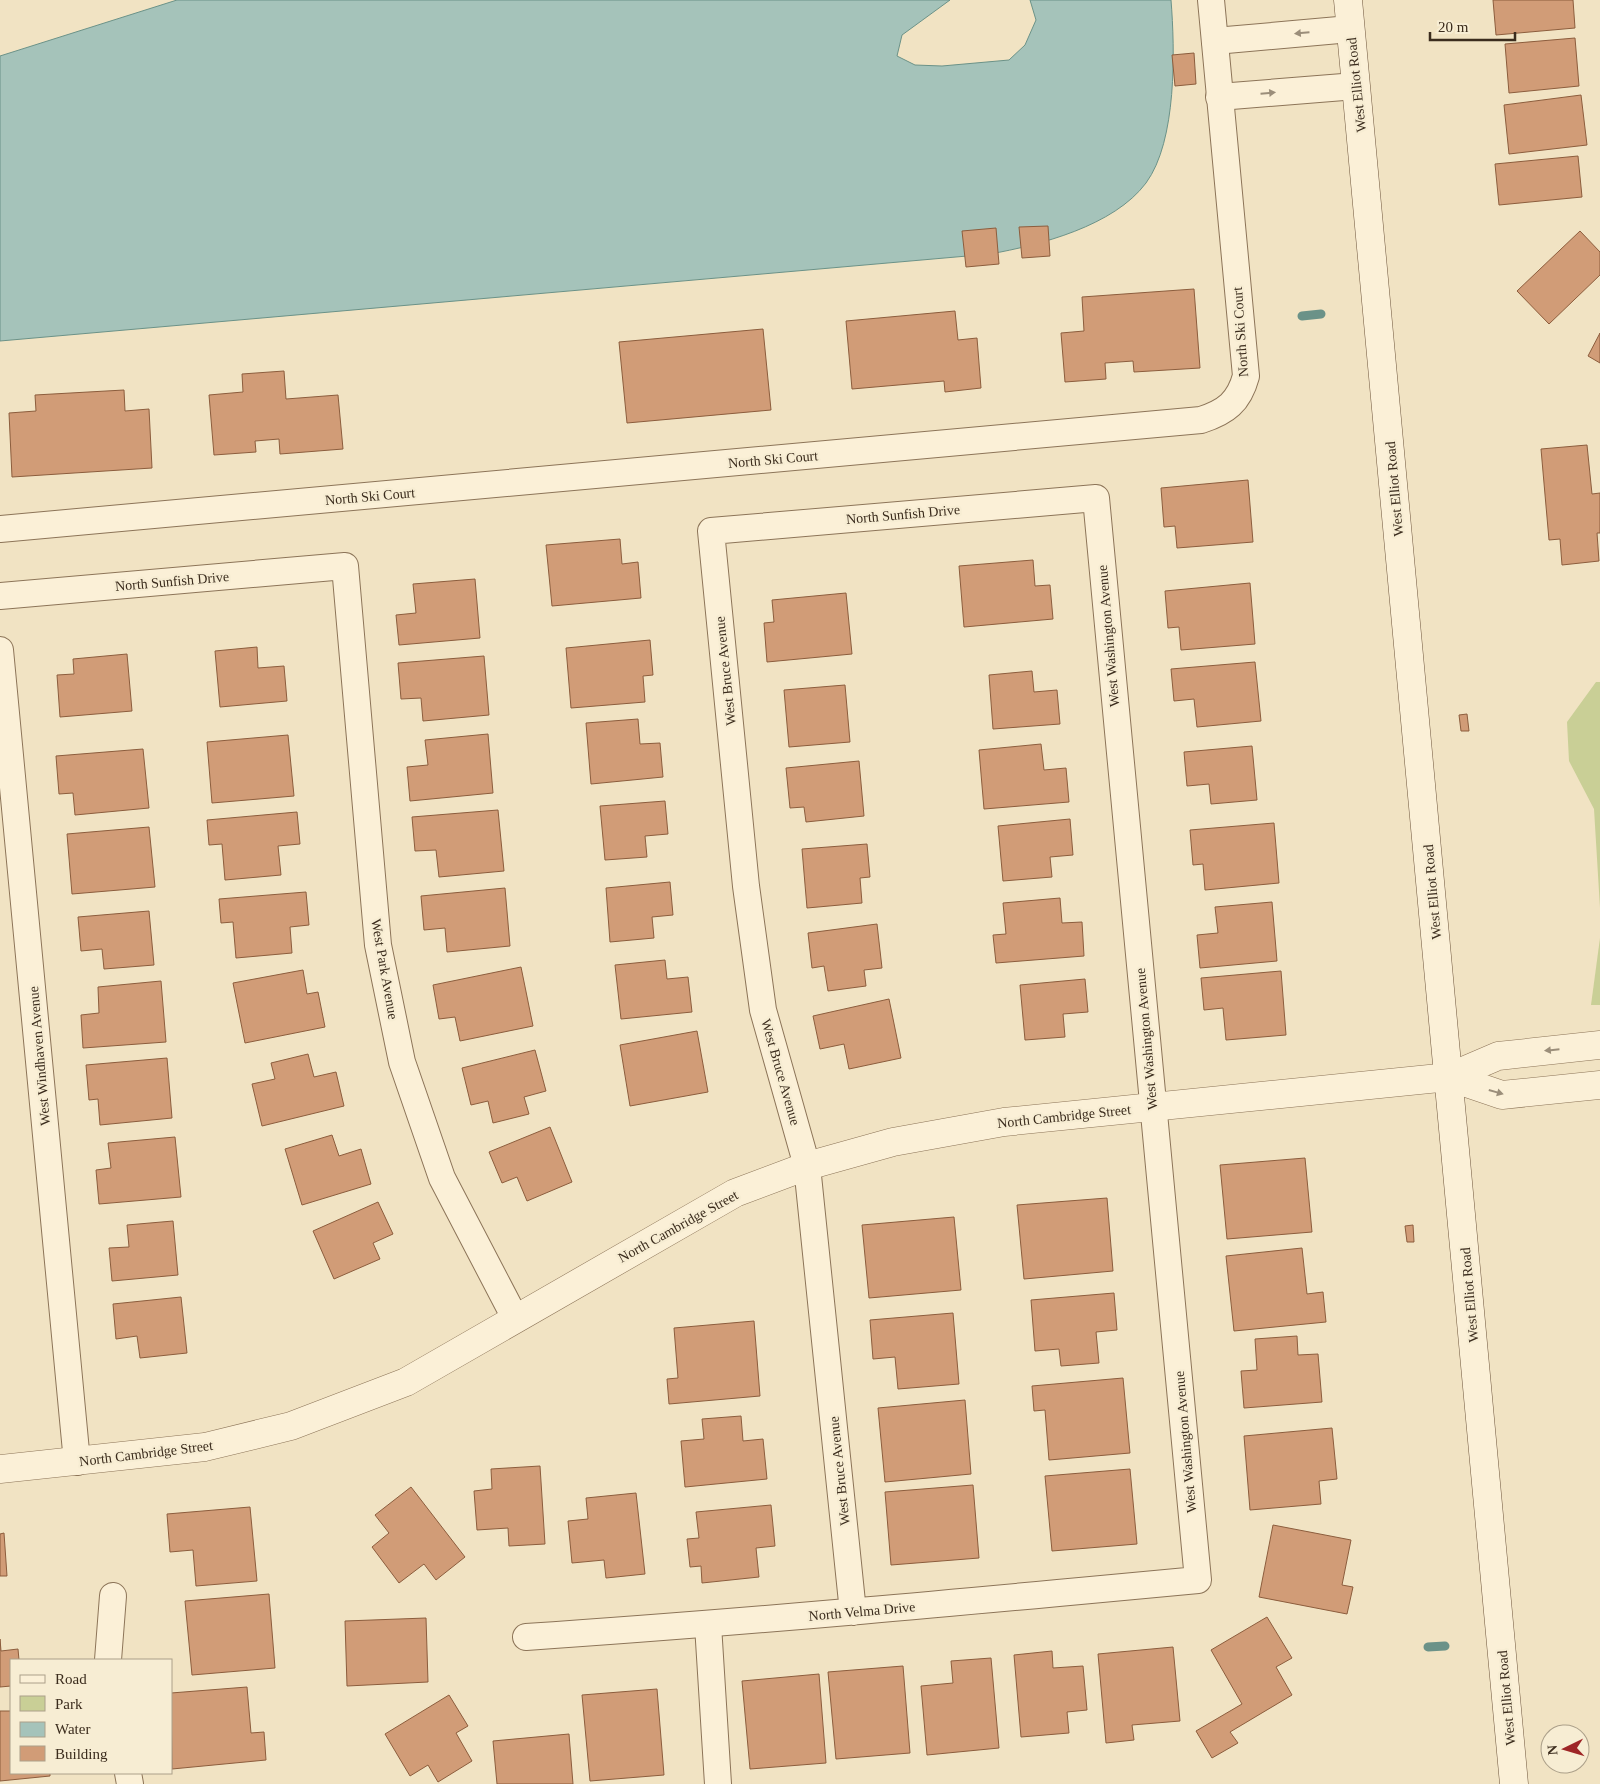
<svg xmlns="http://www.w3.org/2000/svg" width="1600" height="1784" font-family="Georgia,serif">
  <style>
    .green { fill: #c9cf96 }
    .water { fill: #a5c3ba; stroke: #6b9288 }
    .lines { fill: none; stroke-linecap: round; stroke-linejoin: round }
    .stream { stroke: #6b9288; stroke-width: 9 }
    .building { fill: #d19c77; stroke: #8c5d3d }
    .minor-casing { stroke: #8c7458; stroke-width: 28 }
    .tertiary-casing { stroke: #8c7458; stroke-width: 29 }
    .secondary-casing { stroke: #6e553c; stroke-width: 29 }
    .minor { stroke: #fbf0d7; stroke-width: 26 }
    .tertiary { stroke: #fbf0d7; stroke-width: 28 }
    .secondary { stroke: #fbf0d7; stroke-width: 28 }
    .oneway { fill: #9b8e7a }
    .labels { text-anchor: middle; stroke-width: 4.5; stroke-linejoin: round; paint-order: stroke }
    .street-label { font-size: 14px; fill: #3b2c1d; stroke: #f7edd3 }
  </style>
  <rect width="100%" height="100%" fill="#f1e3c3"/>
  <!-- green -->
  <g class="green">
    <path d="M 1596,682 L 1600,682 L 1600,908 L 1594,809 L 1569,761 L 1567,722 Z"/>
    <path d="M 1600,938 L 1600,1005 L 1591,1005 Z"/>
  </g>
  <!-- water -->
  <path class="water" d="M 177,0 L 950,0 L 902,35 L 897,56 L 915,65 L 942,66 L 1009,60 L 1025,45 L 1036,20 L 1030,0 L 1171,0 C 1175,50 1177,141 1146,183 C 1114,226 1040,245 990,254 L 0,341 L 0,56 Z"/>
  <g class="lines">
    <!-- stream -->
    <g class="stream">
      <path d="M 1302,316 L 1321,314"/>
      <path d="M 1428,1647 L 1445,1646"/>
    </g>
  </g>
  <!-- building -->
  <g class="building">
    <path d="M 1493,0 L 1573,0 L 1575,28 L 1496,35 Z"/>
    <path d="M 1575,38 L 1579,86 L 1509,93 L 1505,44 Z"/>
    <path d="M 1194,53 L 1196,84 L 1175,86 L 1172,55 Z"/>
    <path d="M 1581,95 L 1587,145 L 1509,154 L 1504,105 Z"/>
    <path d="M 1578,156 L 1582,197 L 1499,205 L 1495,164 Z"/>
    <path d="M 1048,226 L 1050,256 L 1022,258 L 1019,227 Z"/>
    <path d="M 996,228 L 999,264 L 966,267 L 962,231 Z"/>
    <path d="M 1580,231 L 1600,252 L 1600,275 L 1549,324 L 1517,291 Z"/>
    <path d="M 1194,289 L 1200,368 L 1134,372 L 1133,361 L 1105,363 L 1106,379 L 1065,382 L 1061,333 L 1084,331 L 1082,297 Z"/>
    <path d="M 955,311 L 958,340 L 977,338 L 981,388 L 945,392 L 944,381 L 852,389 L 846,321 Z"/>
    <path d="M 763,329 L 771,410 L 627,423 L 619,342 Z"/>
    <path d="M 1600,333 L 1600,363 L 1588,356 Z"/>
    <path d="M 284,371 L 286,399 L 338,395 L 343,449 L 280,454 L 279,439 L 255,441 L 256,452 L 214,455 L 209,395 L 243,392 L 242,374 Z"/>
    <path d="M 124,390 L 125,411 L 149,409 L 152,468 L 12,477 L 9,413 L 36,411 L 35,395 Z"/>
    <path d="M 1587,445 L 1592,494 L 1600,493 L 1600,533 L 1597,533 L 1599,561 L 1562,565 L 1560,539 L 1549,540 L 1541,449 Z"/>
    <path d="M 1248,480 L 1253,542 L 1177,548 L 1175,526 L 1164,527 L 1161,488 Z"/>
    <path d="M 620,539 L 622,564 L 638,562 L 641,598 L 552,606 L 546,545 Z"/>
    <path d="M 1033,560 L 1035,586 L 1050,585 L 1053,619 L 964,627 L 959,566 Z"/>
    <path d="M 475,579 L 480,638 L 399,645 L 396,615 L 416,613 L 413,584 Z"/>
    <path d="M 1250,583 L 1255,644 L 1181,650 L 1179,627 L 1168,628 L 1165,591 Z"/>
    <path d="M 846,593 L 852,654 L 767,662 L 764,623 L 774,622 L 772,600 Z"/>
    <path d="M 650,640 L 653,675 L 643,676 L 645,702 L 571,708 L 566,648 Z"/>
    <path d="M 257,647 L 258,668 L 284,666 L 287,701 L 220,707 L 215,651 Z"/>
    <path d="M 127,654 L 132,711 L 60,717 L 57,675 L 74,674 L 73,659 Z"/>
    <path d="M 484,656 L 489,715 L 423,721 L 421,698 L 401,699 L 398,663 Z"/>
    <path d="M 1255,662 L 1261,721 L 1197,727 L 1194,699 L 1174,701 L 1171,669 Z"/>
    <path d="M 1032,671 L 1034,692 L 1057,690 L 1060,724 L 993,729 L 989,675 Z"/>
    <path d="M 845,685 L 850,742 L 789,747 L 784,690 Z"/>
    <path d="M 1467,714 L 1469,731 L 1461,731 L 1459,715 Z"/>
    <path d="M 638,719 L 640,744 L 660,743 L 663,777 L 591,784 L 586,723 Z"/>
    <path d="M 488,734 L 493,793 L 410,801 L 407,767 L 428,765 L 425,740 Z"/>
    <path d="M 288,735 L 294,796 L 212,803 L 207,742 Z"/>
    <path d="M 1041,744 L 1044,770 L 1066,768 L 1069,802 L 984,809 L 979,750 Z"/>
    <path d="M 1252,746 L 1257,800 L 1211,804 L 1209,784 L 1187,786 L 1184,752 Z"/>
    <path d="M 143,749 L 149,808 L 75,815 L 73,793 L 59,794 L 56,756 Z"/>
    <path d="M 859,761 L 864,816 L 806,822 L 804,807 L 790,808 L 786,768 Z"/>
    <path d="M 665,801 L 668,834 L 645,836 L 647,857 L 605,860 L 600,806 Z"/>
    <path d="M 498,810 L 504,871 L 439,877 L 436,850 L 415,851 L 412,817 Z"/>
    <path d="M 297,812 L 300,844 L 278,846 L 281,875 L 225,880 L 222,844 L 209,845 L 207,820 Z"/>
    <path d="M 1070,819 L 1073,855 L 1050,857 L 1052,877 L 1003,881 L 998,826 Z"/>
    <path d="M 1274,823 L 1279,883 L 1205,890 L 1203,864 L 1193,865 L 1190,830 Z"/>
    <path d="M 149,827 L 155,887 L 72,894 L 67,834 Z"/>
    <path d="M 867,844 L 870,877 L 860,878 L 862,903 L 807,908 L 802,849 Z"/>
    <path d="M 670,882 L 673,915 L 652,917 L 654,938 L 610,942 L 606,888 Z"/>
    <path d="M 505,888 L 510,946 L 447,952 L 445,928 L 424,930 L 421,896 Z"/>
    <path d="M 306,892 L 309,925 L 290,927 L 292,953 L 236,958 L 233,922 L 221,923 L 219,899 Z"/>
    <path d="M 1060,898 L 1062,923 L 1082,922 L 1084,956 L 996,963 L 993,935 L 1006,934 L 1003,903 Z"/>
    <path d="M 1272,902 L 1277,961 L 1200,968 L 1197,935 L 1218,933 L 1215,907 Z"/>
    <path d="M 149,911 L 154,965 L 104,969 L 102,949 L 81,951 L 78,917 Z"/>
    <path d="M 877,924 L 882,968 L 864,970 L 866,986 L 828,991 L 824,966 L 812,968 L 808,933 Z"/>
    <path d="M 665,960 L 667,979 L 688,977 L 692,1012 L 621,1019 L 615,965 Z"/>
    <path d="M 521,967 L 533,1026 L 460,1041 L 455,1017 L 439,1019 L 433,985 Z"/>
    <path d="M 303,970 L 307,994 L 318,992 L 325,1027 L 245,1043 L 233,983 Z"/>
    <path d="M 1281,971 L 1286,1035 L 1226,1040 L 1223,1008 L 1204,1010 L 1201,978 Z"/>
    <path d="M 1085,979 L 1088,1012 L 1063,1014 L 1065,1037 L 1025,1040 L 1020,985 Z"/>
    <path d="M 161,981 L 166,1042 L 83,1048 L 81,1015 L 99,1013 L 98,987 Z"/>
    <path d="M 889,999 L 901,1058 L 849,1069 L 844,1044 L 820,1049 L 813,1016 Z"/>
    <path d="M 697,1031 L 708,1092 L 630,1106 L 620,1045 Z"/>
    <path d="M 535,1050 L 546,1091 L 524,1097 L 529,1114 L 493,1123 L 488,1101 L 471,1105 L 462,1068 Z"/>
    <path d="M 308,1054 L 314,1077 L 336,1072 L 344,1106 L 262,1126 L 252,1084 L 275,1079 L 271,1063 Z"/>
    <path d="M 167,1058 L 172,1118 L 100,1125 L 98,1099 L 89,1100 L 86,1065 Z"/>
    <path d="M 550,1127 L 572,1182 L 527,1201 L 517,1177 L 502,1183 L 489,1152 Z"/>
    <path d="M 332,1135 L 339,1156 L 361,1149 L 371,1184 L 302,1205 L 285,1149 Z"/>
    <path d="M 175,1137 L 181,1197 L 99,1204 L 96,1170 L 111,1168 L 108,1143 Z"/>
    <path d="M 1305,1158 L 1312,1232 L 1227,1239 L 1220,1165 Z"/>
    <path d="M 1107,1198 L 1113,1271 L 1024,1279 L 1017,1205 Z"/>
    <path d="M 378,1202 L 393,1234 L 373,1243 L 380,1259 L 334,1279 L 313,1231 Z"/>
    <path d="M 954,1217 L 961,1290 L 869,1298 L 862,1225 Z"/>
    <path d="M 173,1221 L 178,1275 L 112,1281 L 109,1248 L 129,1247 L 127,1225 Z"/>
    <path d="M 1413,1225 L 1414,1242 L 1407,1242 L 1405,1226 Z"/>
    <path d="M 1302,1248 L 1307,1294 L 1323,1292 L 1326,1322 L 1234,1331 L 1226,1256 Z"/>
    <path d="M 1114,1293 L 1117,1330 L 1096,1332 L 1099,1363 L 1061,1366 L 1059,1349 L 1035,1351 L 1031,1300 Z"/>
    <path d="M 181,1297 L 187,1353 L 140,1358 L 137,1336 L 116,1339 L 113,1304 Z"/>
    <path d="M 953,1313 L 959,1384 L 898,1389 L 895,1357 L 873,1359 L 870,1320 Z"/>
    <path d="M 754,1321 L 760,1396 L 669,1404 L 667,1379 L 678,1378 L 674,1328 Z"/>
    <path d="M 1297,1336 L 1298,1355 L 1318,1354 L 1322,1402 L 1244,1408 L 1241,1371 L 1257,1370 L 1255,1339 Z"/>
    <path d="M 1123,1378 L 1130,1453 L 1049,1460 L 1045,1410 L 1034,1411 L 1032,1386 Z"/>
    <path d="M 965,1400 L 971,1474 L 885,1482 L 878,1408 Z"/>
    <path d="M 741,1416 L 743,1441 L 763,1439 L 767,1479 L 685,1487 L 681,1441 L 704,1439 L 702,1419 Z"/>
    <path d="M 1332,1428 L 1337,1479 L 1319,1481 L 1321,1504 L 1250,1510 L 1244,1436 Z"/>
    <path d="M 540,1466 L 545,1544 L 509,1546 L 508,1528 L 477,1530 L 474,1491 L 492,1489 L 491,1469 Z"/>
    <path d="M 1130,1469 L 1137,1544 L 1052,1551 L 1045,1476 Z"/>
    <path d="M 973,1485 L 979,1558 L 891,1565 L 885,1492 Z"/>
    <path d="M 411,1487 L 465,1557 L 436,1580 L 424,1564 L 399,1583 L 372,1547 L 389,1533 L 375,1515 Z"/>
    <path d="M 636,1493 L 645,1574 L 606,1578 L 604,1560 L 572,1563 L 568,1521 L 588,1519 L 586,1498 Z"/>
    <path d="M 771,1505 L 775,1546 L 756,1548 L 759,1577 L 702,1583 L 701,1566 L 690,1567 L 687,1539 L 699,1538 L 696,1512 Z"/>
    <path d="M 250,1507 L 257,1581 L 196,1586 L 193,1550 L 170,1552 L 167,1514 Z"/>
    <path d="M 1273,1525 L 1351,1540 L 1342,1585 L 1353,1587 L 1347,1614 L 1259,1597 Z"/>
    <path d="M 4,1533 L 7,1576 L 0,1576 L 0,1534 Z"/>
    <path d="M 269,1594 L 275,1668 L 192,1675 L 185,1601 Z"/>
    <path d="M 1267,1617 L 1292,1658 L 1276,1667 L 1292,1695 L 1230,1732 L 1238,1743 L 1212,1758 L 1196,1731 L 1242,1704 L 1211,1650 Z"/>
    <path d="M 426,1618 L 428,1682 L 347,1686 L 345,1621 Z"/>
    <path d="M 0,1639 L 1,1651 L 18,1649 L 19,1660 L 11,1660 L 11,1686 L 0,1687 Z"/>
    <path d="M 1173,1647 L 1180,1721 L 1132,1725 L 1134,1740 L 1106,1743 L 1098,1654 Z"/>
    <path d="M 1052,1651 L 1053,1668 L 1083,1666 L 1087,1710 L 1067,1712 L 1069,1733 L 1021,1737 L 1014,1655 Z"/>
    <path d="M 991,1658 L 999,1748 L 927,1755 L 921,1686 L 953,1683 L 951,1661 Z"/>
    <path d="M 903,1666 L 910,1753 L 836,1759 L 828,1672 Z"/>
    <path d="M 819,1674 L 826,1763 L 750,1769 L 742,1681 Z"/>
    <path d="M 247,1687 L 251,1733 L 264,1732 L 266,1760 L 172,1769 L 171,1693 Z"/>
    <path d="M 657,1689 L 664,1775 L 590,1781 L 582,1695 Z"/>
    <path d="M 449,1695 L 468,1726 L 456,1733 L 472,1761 L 438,1782 L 428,1765 L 410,1776 L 385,1734 Z"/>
    <path d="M 0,1711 L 11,1711 L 11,1773 L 50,1773 L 50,1776 L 0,1781 Z"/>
    <path d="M 569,1734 L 573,1784 L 497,1784 L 493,1741 Z"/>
  </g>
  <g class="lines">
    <!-- minor casing -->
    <g class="minor-casing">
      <g id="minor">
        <path d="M 1215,41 L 1350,29"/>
        <path d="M 1219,97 L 1356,86"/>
        <path d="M 0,529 L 1201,420 C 1226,412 1239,402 1246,376 L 1211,0"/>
        <path d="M 0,596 L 345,566 L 378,945 L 402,1062 L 442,1178 L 515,1318"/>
        <path d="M 0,650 L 77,1462"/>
        <path d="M 708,1625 L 718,1784"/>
        <path d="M 526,1637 C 750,1622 974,1601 1198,1580 L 1096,498 L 711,531 L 746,886 L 763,1010 L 807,1166 L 853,1612"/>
        <path d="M 108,1660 L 113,1596"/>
        <path d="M 128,1773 L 130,1784"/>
      </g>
    </g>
    <!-- tertiary casing -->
    <g class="tertiary-casing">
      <g id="tertiary">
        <path d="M 1449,1077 L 1502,1095 L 1600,1085"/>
        <path d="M 0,1469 L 205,1447 L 291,1426 L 406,1382 L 735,1193 L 807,1166 L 893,1142 L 1004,1122 L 1449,1077 L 1498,1056 L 1600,1045"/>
      </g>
    </g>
    <!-- secondary casing -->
    <g class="secondary-casing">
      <path id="secondary" d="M 1348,0 L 1514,1784"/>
    </g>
    <!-- minor -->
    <use href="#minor" class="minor"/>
    <!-- tertiary -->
    <use href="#tertiary" class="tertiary"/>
    <!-- secondary -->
    <use href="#secondary" class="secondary"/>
  </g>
  <!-- one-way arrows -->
  <defs><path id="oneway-solid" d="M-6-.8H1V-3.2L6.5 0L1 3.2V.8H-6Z" transform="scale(1.25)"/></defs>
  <g class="oneway">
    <use href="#oneway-solid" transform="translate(1302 33) rotate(175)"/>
    <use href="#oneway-solid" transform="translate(1268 93) rotate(-5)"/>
    <use href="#oneway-solid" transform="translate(1552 1050) rotate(174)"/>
    <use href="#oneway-solid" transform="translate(1496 1092) rotate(16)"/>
  </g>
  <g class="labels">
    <!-- street labels -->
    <g class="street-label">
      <text transform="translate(1356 85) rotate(-96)" y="5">West Elliot Road</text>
      <text transform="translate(1240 332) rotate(-94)" y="5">North Ski Court</text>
      <text transform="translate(773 459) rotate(-5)" y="5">North Ski Court</text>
      <text transform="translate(1394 489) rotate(-95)" y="5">West Elliot Road</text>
      <text transform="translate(370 496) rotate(-5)" y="5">North Ski Court</text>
      <text transform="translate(903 514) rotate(-5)" y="5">North Sunfish Drive</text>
      <text transform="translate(172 581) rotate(-5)" y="5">North Sunfish Drive</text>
      <text transform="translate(1108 636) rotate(-95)" y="5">West Washington Avenue</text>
      <text transform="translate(725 671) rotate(-96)" y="5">West Bruce Avenue</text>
      <text transform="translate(1432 892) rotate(-95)" y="5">West Elliot Road</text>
      <text transform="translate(385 969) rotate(80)" y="5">West Park Avenue</text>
      <text transform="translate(1146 1039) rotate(-95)" y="5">West Washington Avenue</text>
      <text transform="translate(39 1056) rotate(-95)" y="5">West Windhaven Avenue</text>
      <text transform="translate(781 1072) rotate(74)" y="5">West Bruce Avenue</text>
      <text transform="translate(1064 1116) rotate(-6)" y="5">North Cambridge Street</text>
      <text transform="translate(678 1226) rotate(-29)" y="5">North Cambridge Street</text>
      <text transform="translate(1469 1295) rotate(-95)" y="5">West Elliot Road</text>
      <text transform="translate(1185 1442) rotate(-95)" y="5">West Washington Avenue</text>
      <text transform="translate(146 1453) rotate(-7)" y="5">North Cambridge Street</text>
      <text transform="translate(839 1471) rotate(-96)" y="5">West Bruce Avenue</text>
      <text transform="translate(862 1611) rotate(-5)" y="5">North Velma Drive</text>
      <text transform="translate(1506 1698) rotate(-95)" y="5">West Elliot Road</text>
    </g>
  </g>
  <!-- legend -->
  <rect x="10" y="1659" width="162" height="115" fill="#f7edd3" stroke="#aca08a"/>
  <rect x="20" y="1675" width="25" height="8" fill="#fbf0d7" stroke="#aca08a"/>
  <text x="55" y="1684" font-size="15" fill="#3b2c1d">Road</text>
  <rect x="20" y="1696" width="25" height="15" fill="#c9cf96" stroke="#aca08a"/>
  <text x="55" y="1709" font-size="15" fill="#3b2c1d">Park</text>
  <rect x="20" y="1722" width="25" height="15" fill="#a5c3ba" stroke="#aca08a"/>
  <text x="55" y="1734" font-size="15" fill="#3b2c1d">Water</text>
  <rect x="20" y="1746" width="25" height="15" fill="#d19c77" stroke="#aca08a"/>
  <text x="55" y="1759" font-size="15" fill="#3b2c1d">Building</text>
  <!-- north arrow -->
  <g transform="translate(1565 1749) rotate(265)"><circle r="24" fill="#f7edd3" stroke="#aca08a"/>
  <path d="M0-4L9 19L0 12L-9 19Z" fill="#9e2526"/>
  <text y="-8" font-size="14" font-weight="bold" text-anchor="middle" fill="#3b2c1d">N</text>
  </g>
  <!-- scale -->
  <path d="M1430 32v8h85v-8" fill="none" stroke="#3b2c1d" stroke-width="2.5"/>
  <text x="1438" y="32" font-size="15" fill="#3b2c1d" stroke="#f7edd3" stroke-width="4" paint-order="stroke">20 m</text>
</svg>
